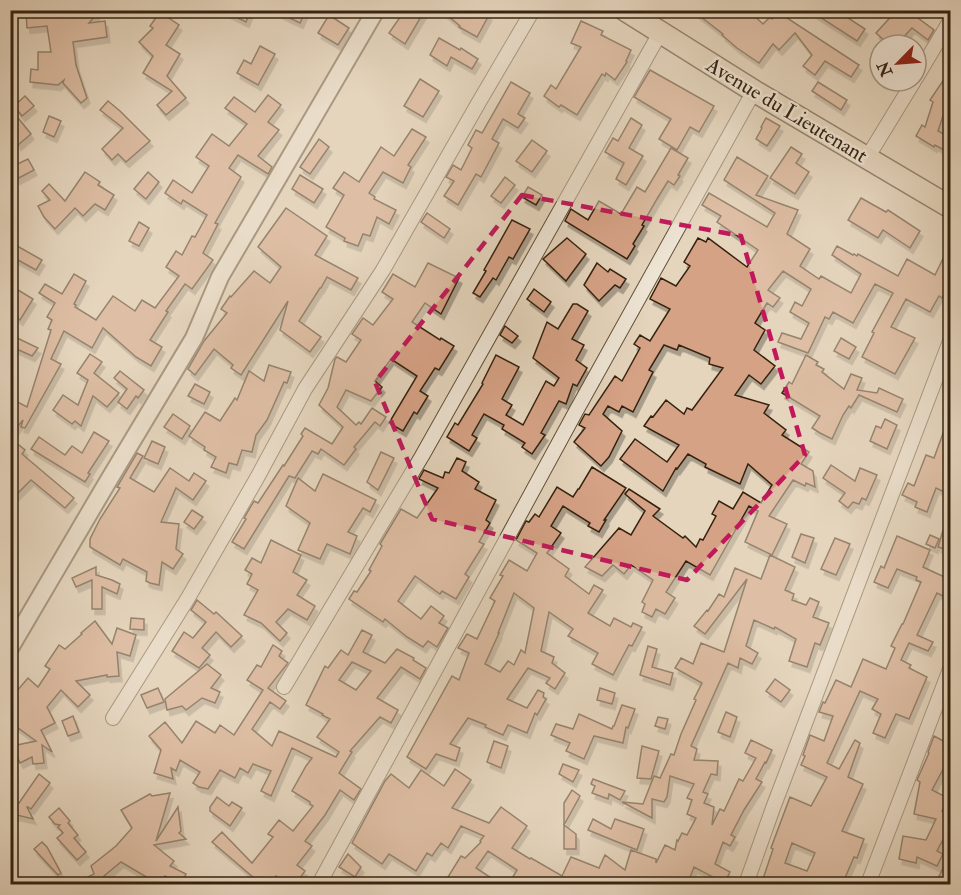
<svg xmlns="http://www.w3.org/2000/svg" width="961" height="895" font-family="'IM FELL Double Pica',serif">
  <style>
    .building { fill: #d6a286; stroke: #35230f; stroke-width: 1.5; fill-rule: evenodd; filter: url(#shadow) }
    .lines { fill: none; stroke-linecap: round; stroke-linejoin: round }
    .minor-casing { stroke: #61503a; stroke-width: 16 }
    .tertiary-casing { stroke: #61503a; stroke-width: 20 }
    .primary-casing { stroke: #35230f; stroke-width: 24 }
    .minor { stroke: #eee4d4; stroke-width: 14 }
    .tertiary { stroke: #eee4d4; stroke-width: 16 }
    .primary { stroke: #e5d5bd; stroke-width: 21 }
    .marked { fill: none; stroke: #c2185b; stroke-width: 4.5; stroke-dasharray: 12 8; stroke-linejoin: round }
    .labels { text-anchor: middle; stroke-width: 5; stroke-linejoin: round; paint-order: stroke }
    .street-label { font-size: 21px; fill: #35230f; stroke: #eee4d4 }
  </style>
  <defs>
    <filter id="shadow"><feDropShadow dx="3" dy="5.5" stdDeviation="0" flood-color="#0004"/></filter>
  </defs>
  <rect width="100%" height="100%" fill="#e5d5bd"/>
  <filter id="stains"><feTurbulence type="fractalNoise" baseFrequency=".00333" numOctaves="4"/><feColorMatrix values="0 0 0 0 .2 0 0 0 0 .09 0 0 0 0 .02 0 0 0 .5 -.17"/></filter>
  <radialGradient id="worn" r=".72"><stop offset=".6" stop-color="#630" stop-opacity="0"/><stop offset="1" stop-color="#630" stop-opacity=".3"/></radialGradient>
  <!-- building -->
  <g class="building">
    <path d="M 47,10 L 100,10 L 89,23 L 105,21 L 107,37 L 73,42 L 76,65 L 87,98 L 81,103 L 63,83 L 64,80 L 58,85 L 30,82 L 31,69 L 38,70 L 38,52 L 51,52 L 47,26 L 27,28 L 26,12 Z"/>
    <path d="M 222,10 L 251,10 L 246,22 Z"/>
    <path d="M 273,10 L 306,10 L 300,23 Z"/>
    <path d="M 405,10 L 425,10 L 405,44 L 389,33 Z"/>
    <path d="M 441,10 L 482,10 L 489,15 L 477,37 L 459,27 L 460,26 Z"/>
    <path d="M 692,10 L 734,10 L 740,15 L 744,10 L 748,10 L 763,24 L 770,17 L 772,19 L 778,12 L 859,65 L 851,77 L 825,61 L 815,75 L 803,66 L 812,55 L 795,33 L 779,50 L 773,44 L 759,63 L 737,48 L 722,35 L 723,34 Z"/>
    <path d="M 809,10 L 836,10 L 865,29 L 857,41 Z"/>
    <path d="M 897,10 L 907,10 L 934,30 L 928,40 L 912,28 L 896,45 L 889,45 L 876,33 Z"/>
    <path d="M 160,12 L 179,25 L 166,45 L 180,54 L 167,76 L 186,98 L 166,115 L 157,105 L 172,91 L 143,73 L 153,56 L 139,42 L 153,28 L 150,26 Z"/>
    <path d="M 329,15 L 349,28 L 338,45 L 318,33 Z"/>
    <path d="M 581,21 L 603,31 L 601,35 L 631,50 L 626,61 L 627,62 L 615,80 L 606,73 L 605,76 L 602,74 L 577,115 L 561,105 L 559,107 L 544,96 L 551,85 L 556,89 L 581,47 L 571,43 Z"/>
    <path d="M 439,38 L 460,50 L 461,48 L 478,59 L 472,69 L 451,57 L 447,66 L 430,55 Z"/>
    <path d="M 260,46 L 275,54 L 258,85 L 237,73 L 244,60 L 251,64 Z"/>
    <path d="M 951,69 L 951,113 L 945,110 L 938,131 L 951,138 L 951,154 L 935,145 L 934,147 L 916,136 L 922,125 L 925,127 L 933,102 L 930,100 Z"/>
    <path d="M 650,70 L 714,106 L 699,132 L 690,127 L 677,150 L 659,139 L 671,119 L 634,97 Z"/>
    <path d="M 420,79 L 439,91 L 423,117 L 404,106 Z"/>
    <path d="M 511,82 L 530,93 L 518,114 L 525,118 L 518,128 L 503,119 L 492,139 L 499,143 L 481,177 L 476,174 L 458,205 L 444,196 L 454,181 L 446,177 L 453,165 L 461,170 L 472,148 L 468,145 L 476,130 L 482,133 Z"/>
    <path d="M 818,82 L 847,100 L 841,110 L 812,91 Z"/>
    <path d="M 268,95 L 281,105 L 268,122 L 279,130 L 258,156 L 272,167 L 268,174 L 238,155 L 229,168 L 241,177 L 215,223 L 218,224 L 203,253 L 213,260 L 192,289 L 185,284 L 166,311 L 168,312 L 150,340 L 162,347 L 151,366 L 136,357 L 103,328 L 92,348 L 64,331 L 51,359 L 61,364 L 25,428 L 21,427 L 23,420 L 10,436 L 10,398 L 27,407 L 51,330 L 48,329 L 52,320 L 47,317 L 55,303 L 39,293 L 45,284 L 62,294 L 74,274 L 86,281 L 74,304 L 76,305 L 75,307 L 96,320 L 113,296 L 135,311 L 142,300 L 155,308 L 179,276 L 166,267 L 176,251 L 182,255 L 192,236 L 195,237 L 207,215 L 183,200 L 181,204 L 165,193 L 173,180 L 192,193 L 209,166 L 196,157 L 212,134 L 229,146 L 247,124 L 225,108 L 234,97 L 255,112 Z"/>
    <path d="M 25,96 L 34,106 L 22,116 L 14,106 Z"/>
    <path d="M 108,101 L 120,111 L 150,141 L 126,162 L 118,154 L 112,160 L 102,149 L 123,128 L 100,110 Z"/>
    <path d="M 10,108 L 31,134 L 18,145 L 10,136 Z"/>
    <path d="M 49,116 L 61,121 L 54,137 L 43,132 Z"/>
    <path d="M 631,118 L 642,125 L 629,148 L 643,156 L 626,185 L 616,179 L 624,163 L 605,152 L 613,138 L 618,141 Z"/>
    <path d="M 766,118 L 780,126 L 767,146 L 756,139 L 762,128 L 761,127 Z"/>
    <path d="M 412,129 L 426,137 L 408,165 L 411,167 L 403,183 L 383,172 L 369,193 L 375,197 L 374,199 L 396,210 L 389,224 L 377,217 L 370,236 L 363,234 L 358,246 L 344,241 L 345,238 L 326,227 L 344,195 L 333,188 L 344,172 L 359,182 L 381,147 L 394,156 Z"/>
    <path d="M 319,139 L 329,147 L 310,174 L 300,167 Z"/>
    <path d="M 532,140 L 547,151 L 532,172 L 516,161 Z"/>
    <path d="M 791,147 L 802,154 L 796,163 L 809,172 L 795,194 L 770,178 Z"/>
    <path d="M 671,148 L 688,158 L 678,175 L 680,176 L 674,185 L 668,181 L 657,199 L 642,225 L 644,226 L 633,244 L 635,246 L 627,259 L 565,221 L 571,209 L 588,220 L 599,201 L 621,214 L 637,187 L 645,192 Z"/>
    <path d="M 737,157 L 768,176 L 756,195 L 798,210 L 787,234 L 810,249 L 800,266 L 819,279 L 821,276 L 851,293 L 861,274 L 832,255 L 837,246 L 853,255 L 854,254 L 857,256 L 858,254 L 898,276 L 907,259 L 935,275 L 951,242 L 951,279 L 942,298 L 939,296 L 930,312 L 906,299 L 891,327 L 915,338 L 895,374 L 862,357 L 874,333 L 872,332 L 893,293 L 875,284 L 853,323 L 833,312 L 829,319 L 825,317 L 808,353 L 778,342 L 782,333 L 801,339 L 809,323 L 790,312 L 795,302 L 802,306 L 811,289 L 783,271 L 768,290 L 780,298 L 773,307 L 767,303 L 755,323 L 765,330 L 754,350 L 775,366 L 761,384 L 749,375 L 735,395 L 769,405 L 764,413 L 786,430 L 782,435 L 809,452 L 801,464 L 813,471 L 815,487 L 806,483 L 805,486 L 793,480 L 769,516 L 787,524 L 772,555 L 745,542 L 758,511 L 749,506 L 710,575 L 686,561 L 666,592 L 675,598 L 665,614 L 656,609 L 652,617 L 642,612 L 645,604 L 642,602 L 653,580 L 631,565 L 624,574 L 613,565 L 602,576 L 585,567 L 619,528 L 631,535 L 645,511 L 625,494 L 629,489 L 660,509 L 653,516 L 683,538 L 685,536 L 696,547 L 700,539 L 703,540 L 716,516 L 712,514 L 719,501 L 733,509 L 743,492 L 761,503 L 772,485 L 748,464 L 740,484 L 705,467 L 706,464 L 688,454 L 677,469 L 676,468 L 663,491 L 620,459 L 635,439 L 667,462 L 679,445 L 644,426 L 651,416 L 653,417 L 666,400 L 684,414 L 687,408 L 692,410 L 723,368 L 709,364 L 710,358 L 679,345 L 677,350 L 664,345 L 649,370 L 653,372 L 633,412 L 622,406 L 619,412 L 608,406 L 603,414 L 622,431 L 609,457 L 601,466 L 574,442 L 585,428 L 579,425 L 585,414 L 589,415 L 615,376 L 622,381 L 640,348 L 634,344 L 640,335 L 650,341 L 670,309 L 650,299 L 661,278 L 676,286 L 690,266 L 684,262 L 698,238 L 706,242 L 708,238 L 747,267 L 758,250 L 717,222 L 721,216 L 702,205 L 709,193 L 767,227 L 775,213 L 724,180 Z"/>
    <path d="M 28,159 L 34,170 L 17,179 L 11,167 Z"/>
    <path d="M 85,172 L 100,182 L 98,185 L 114,195 L 105,210 L 95,204 L 83,216 L 75,208 L 55,229 L 44,217 L 38,206 L 50,200 L 42,191 L 49,184 L 65,201 Z"/>
    <path d="M 148,172 L 159,182 L 146,199 L 134,189 Z"/>
    <path d="M 300,175 L 323,189 L 314,203 L 292,189 Z"/>
    <path d="M 505,177 L 515,185 L 501,203 L 491,196 Z"/>
    <path d="M 528,187 L 542,195 L 536,205 L 522,197 Z"/>
    <path d="M 861,198 L 886,212 L 888,210 L 920,231 L 910,248 L 883,230 L 878,238 L 848,220 Z"/>
    <path d="M 286,208 L 327,236 L 315,255 L 358,278 L 351,290 L 327,277 L 321,288 L 320,288 L 299,321 L 321,337 L 310,352 L 280,330 L 288,301 L 241,375 L 231,368 L 233,365 L 214,349 L 195,375 L 188,369 L 204,341 L 227,313 L 221,309 L 230,296 L 231,297 L 254,271 L 270,283 L 281,267 L 258,247 Z"/>
    <path d="M 427,213 L 450,229 L 444,238 L 421,222 Z"/>
    <path d="M 512,220 L 530,229 L 513,259 L 509,257 L 496,280 L 493,278 L 480,297 L 473,293 L 486,271 L 484,270 Z"/>
    <path d="M 139,222 L 149,228 L 139,246 L 129,241 Z"/>
    <path d="M 567,238 L 586,254 L 566,281 L 543,259 Z"/>
    <path d="M 10,242 L 42,260 L 36,270 L 18,260 L 10,257 Z"/>
    <path d="M 428,263 L 459,278 L 441,314 L 425,303 L 412,322 L 440,340 L 441,338 L 454,346 L 439,370 L 435,368 L 420,391 L 428,396 L 417,414 L 414,412 L 403,431 L 389,423 L 417,376 L 391,359 L 375,381 L 382,387 L 371,401 L 346,390 L 337,407 L 356,425 L 359,422 L 361,424 L 372,408 L 386,417 L 380,426 L 375,422 L 354,447 L 356,449 L 344,465 L 321,449 L 318,454 L 312,451 L 295,478 L 289,476 L 244,549 L 232,542 L 246,519 L 244,518 L 254,501 L 258,503 L 283,465 L 284,466 L 303,436 L 301,434 L 305,428 L 332,444 L 343,427 L 319,405 L 328,388 L 335,359 L 337,357 L 346,362 L 361,340 L 352,334 L 363,318 L 373,325 L 393,299 L 382,292 L 393,274 L 415,287 Z"/>
    <path d="M 597,263 L 608,272 L 610,269 L 626,279 L 620,288 L 615,285 L 599,301 L 584,285 Z"/>
    <path d="M 534,289 L 551,302 L 544,312 L 527,299 Z"/>
    <path d="M 18,290 L 33,299 L 20,320 L 10,313 L 10,302 Z"/>
    <path d="M 573,304 L 577,304 L 588,311 L 572,339 L 584,345 L 576,360 L 587,368 L 577,386 L 573,384 L 566,404 L 559,401 L 541,433 L 545,435 L 532,454 L 522,447 L 525,443 L 502,429 L 504,425 L 484,414 L 472,435 L 477,438 L 469,451 L 447,437 L 455,423 L 458,425 L 483,384 L 482,383 L 496,355 L 519,367 L 502,399 L 512,405 L 506,415 L 523,425 L 546,381 L 554,386 L 559,378 L 533,358 L 547,322 L 558,329 Z"/>
    <path d="M 505,326 L 518,336 L 512,343 L 500,335 Z"/>
    <path d="M 13,336 L 38,348 L 32,356 L 10,346 Z"/>
    <path d="M 841,338 L 856,347 L 849,359 L 834,351 Z"/>
    <path d="M 90,354 L 102,362 L 94,373 L 119,393 L 107,407 L 93,396 L 81,426 L 75,421 L 72,424 L 53,410 L 63,395 L 78,405 L 88,380 L 77,373 Z"/>
    <path d="M 806,355 L 818,362 L 816,365 L 824,369 L 822,372 L 844,389 L 851,374 L 862,378 L 857,390 L 877,393 L 879,388 L 903,399 L 897,412 L 859,395 L 851,408 L 849,406 L 843,415 L 832,439 L 820,433 L 812,428 L 820,416 L 782,393 L 789,382 L 792,384 Z"/>
    <path d="M 269,365 L 291,372 L 287,383 L 284,382 L 267,420 L 256,435 L 252,452 L 242,450 L 237,465 L 229,463 L 226,473 L 211,467 L 216,457 L 204,450 L 205,447 L 189,436 L 205,412 L 220,421 L 235,398 L 237,400 L 249,371 L 264,381 Z"/>
    <path d="M 120,371 L 144,390 L 138,398 L 136,396 L 127,409 L 118,402 L 127,389 L 114,378 Z"/>
    <path d="M 195,384 L 210,392 L 204,404 L 188,396 Z"/>
    <path d="M 173,414 L 190,426 L 182,439 L 164,427 Z"/>
    <path d="M 949,417 L 951,417 L 951,495 L 936,488 L 927,512 L 915,507 L 917,502 L 902,495 L 908,483 L 914,486 L 926,455 L 934,458 Z"/>
    <path d="M 885,419 L 897,425 L 887,449 L 870,441 L 876,426 L 881,428 Z"/>
    <path d="M 94,432 L 109,441 L 88,473 L 90,474 L 85,482 L 31,449 L 39,437 L 65,455 L 72,446 L 82,453 Z"/>
    <path d="M 10,438 L 25,450 L 22,454 L 74,498 L 65,508 L 31,480 L 10,501 Z"/>
    <path d="M 152,441 L 165,447 L 158,464 L 144,458 Z"/>
    <path d="M 381,452 L 394,458 L 378,490 L 367,482 Z"/>
    <path d="M 137,453 L 143,456 L 130,478 L 154,492 L 170,468 L 189,481 L 194,473 L 206,481 L 193,500 L 176,488 L 161,522 L 179,524 L 176,549 L 183,554 L 173,569 L 162,562 L 159,585 L 150,583 L 146,581 L 147,572 L 123,559 L 120,565 L 90,547 L 90,539 L 100,519 L 120,488 L 117,487 Z"/>
    <path d="M 457,458 L 466,462 L 462,471 L 479,482 L 475,489 L 496,500 L 486,520 L 490,523 L 479,542 L 484,544 L 465,574 L 469,577 L 456,599 L 442,591 L 440,594 L 415,576 L 398,601 L 421,619 L 431,606 L 444,616 L 439,623 L 448,628 L 437,647 L 428,641 L 423,647 L 407,637 L 385,619 L 383,622 L 349,599 L 354,591 L 357,592 L 371,571 L 369,570 L 382,546 L 380,544 L 401,509 L 417,518 L 438,488 L 419,479 L 424,470 L 443,478 L 445,472 L 449,473 Z"/>
    <path d="M 831,465 L 855,481 L 860,468 L 877,475 L 866,500 L 862,498 L 859,504 L 853,502 L 848,508 L 839,501 L 845,493 L 823,478 Z"/>
    <path d="M 592,467 L 626,488 L 604,520 L 606,520 L 599,532 L 588,526 L 590,523 L 563,506 L 551,526 L 561,533 L 547,553 L 569,569 L 565,576 L 589,594 L 594,585 L 603,590 L 588,613 L 610,626 L 614,618 L 631,627 L 633,623 L 642,627 L 632,646 L 629,645 L 613,675 L 592,664 L 598,653 L 568,636 L 573,629 L 549,612 L 541,651 L 554,657 L 552,663 L 565,673 L 555,689 L 546,683 L 550,678 L 528,668 L 507,699 L 527,708 L 538,690 L 544,693 L 543,697 L 546,699 L 537,715 L 535,713 L 527,733 L 508,725 L 503,735 L 485,727 L 486,725 L 468,718 L 450,744 L 460,748 L 456,761 L 436,754 L 426,769 L 407,757 L 452,676 L 459,680 L 469,653 L 458,648 L 467,634 L 477,639 L 495,601 L 490,598 L 503,576 L 500,575 L 509,560 L 527,571 L 537,553 L 516,540 L 526,521 L 529,522 L 535,514 L 539,517 L 557,487 L 573,497 L 578,489 L 579,489 ZM 514,593 L 534,608 L 525,653 L 521,650 L 514,665 L 508,661 L 500,672 L 485,664 L 499,633 L 498,633 Z"/>
    <path d="M 323,474 L 376,500 L 370,512 L 363,508 L 348,532 L 357,536 L 350,554 L 327,544 L 320,559 L 298,550 L 310,523 L 286,506 L 298,478 L 315,491 Z"/>
    <path d="M 192,510 L 203,517 L 194,529 L 184,522 Z"/>
    <path d="M 948,514 L 951,514 L 951,551 L 938,547 Z"/>
    <path d="M 801,534 L 814,538 L 805,563 L 792,557 Z"/>
    <path d="M 930,535 L 939,539 L 935,548 L 926,544 Z"/>
    <path d="M 897,536 L 930,550 L 923,567 L 951,580 L 951,600 L 937,593 L 917,635 L 933,642 L 928,651 L 909,643 L 901,660 L 911,665 L 909,668 L 927,677 L 909,719 L 896,714 L 885,738 L 873,733 L 881,714 L 872,709 L 878,699 L 860,691 L 827,763 L 839,769 L 855,740 L 860,743 L 848,777 L 863,784 L 842,831 L 864,839 L 857,858 L 854,857 L 842,885 L 761,885 L 773,849 L 771,848 L 790,797 L 811,806 L 827,777 L 801,765 L 805,756 L 803,755 L 810,735 L 824,741 L 833,716 L 819,712 L 823,702 L 825,703 L 836,680 L 851,687 L 863,659 L 886,669 L 895,648 L 891,646 L 902,624 L 903,624 L 921,582 L 916,580 L 917,577 L 897,569 L 888,588 L 874,582 L 881,566 L 884,568 ZM 792,843 L 815,853 L 807,871 L 785,863 Z"/>
    <path d="M 835,538 L 850,544 L 836,575 L 821,569 Z"/>
    <path d="M 271,540 L 301,555 L 293,572 L 307,580 L 297,595 L 315,606 L 307,620 L 288,609 L 276,622 L 287,633 L 280,641 L 261,623 L 244,615 L 258,590 L 247,584 L 252,574 L 245,570 L 252,558 L 261,563 Z"/>
    <path d="M 770,555 L 795,567 L 785,590 L 794,594 L 792,600 L 806,605 L 810,598 L 819,602 L 813,617 L 829,623 L 820,645 L 815,643 L 807,667 L 789,661 L 796,639 L 775,627 L 774,629 L 754,620 L 746,646 L 758,653 L 752,664 L 740,658 L 738,668 L 728,663 L 691,746 L 697,749 L 694,760 L 718,761 L 717,775 L 711,774 L 703,792 L 708,794 L 704,803 L 714,807 L 712,825 L 720,809 L 724,811 L 739,779 L 743,781 L 756,758 L 745,753 L 751,740 L 772,750 L 766,763 L 765,762 L 756,779 L 762,782 L 744,810 L 731,835 L 735,837 L 730,846 L 723,842 L 715,864 L 730,872 L 723,885 L 710,885 L 713,877 L 694,867 L 687,885 L 508,885 L 517,870 L 488,851 L 476,868 L 502,885 L 443,885 L 461,856 L 465,858 L 481,842 L 480,841 L 484,836 L 461,826 L 448,848 L 441,843 L 432,856 L 427,853 L 416,871 L 389,854 L 382,864 L 352,843 L 385,781 L 391,774 L 409,788 L 421,770 L 444,786 L 455,769 L 471,780 L 452,808 L 489,823 L 501,807 L 527,826 L 512,848 L 530,859 L 531,858 L 562,876 L 571,857 L 599,868 L 605,855 L 625,870 L 631,850 L 656,859 L 656,863 L 665,845 L 675,850 L 677,840 L 678,841 L 682,833 L 687,835 L 696,818 L 687,814 L 692,800 L 687,798 L 694,784 L 670,776 L 667,797 L 664,802 L 652,799 L 652,818 L 622,802 L 643,804 L 654,776 L 660,778 L 671,754 L 674,755 L 681,734 L 696,700 L 694,699 L 702,683 L 675,668 L 681,658 L 693,664 L 701,643 L 724,652 L 747,579 L 705,634 L 694,626 L 707,610 L 708,611 L 719,594 L 724,597 L 735,568 L 761,579 Z"/>
    <path d="M 96,567 L 96,575 L 112,580 L 120,584 L 117,594 L 102,587 L 102,609 L 92,609 L 92,580 L 76,587 L 72,578 Z"/>
    <path d="M 197,600 L 214,614 L 216,612 L 242,636 L 231,647 L 216,632 L 202,648 L 210,655 L 199,668 L 172,651 L 184,632 L 193,638 L 206,622 L 191,610 Z"/>
    <path d="M 131,618 L 144,619 L 144,630 L 130,629 Z"/>
    <path d="M 95,621 L 112,644 L 117,628 L 136,635 L 130,656 L 117,652 L 119,676 L 107,677 L 107,675 L 76,681 L 90,695 L 78,707 L 61,690 L 47,707 L 55,723 L 41,730 L 52,752 L 42,745 L 44,763 L 33,764 L 32,757 L 20,763 L 12,746 L 36,741 L 10,722 L 10,699 L 28,678 L 38,687 L 50,669 L 45,666 L 59,645 L 65,649 L 82,634 L 81,633 Z"/>
    <path d="M 362,630 L 372,635 L 363,652 L 385,663 L 397,649 L 414,658 L 413,660 L 426,668 L 420,679 L 401,667 L 377,698 L 398,710 L 391,723 L 380,717 L 350,751 L 352,752 L 339,773 L 361,789 L 354,800 L 340,790 L 325,815 L 305,841 L 312,846 L 297,865 L 305,871 L 295,885 L 285,885 L 276,876 L 270,885 L 262,885 L 212,842 L 222,832 L 252,863 L 273,837 L 268,834 L 279,820 L 293,831 L 313,806 L 310,804 L 310,802 L 292,791 L 306,766 L 312,758 L 292,748 L 271,796 L 261,791 L 271,771 L 253,764 L 248,773 L 240,768 L 235,778 L 220,770 L 208,789 L 199,787 L 193,783 L 200,772 L 180,760 L 176,771 L 171,768 L 173,779 L 154,773 L 161,750 L 149,736 L 165,722 L 182,743 L 196,721 L 215,733 L 220,725 L 234,735 L 263,690 L 247,680 L 257,665 L 261,667 L 273,645 L 282,651 L 279,656 L 288,663 L 268,688 L 286,701 L 280,709 L 270,702 L 252,729 L 272,746 L 279,731 L 336,757 L 339,752 L 317,737 L 330,719 L 322,715 L 323,714 L 306,705 L 325,666 L 328,668 L 341,650 L 348,655 ZM 352,662 L 371,671 L 356,690 L 339,680 Z"/>
    <path d="M 648,646 L 657,649 L 652,667 L 673,673 L 670,685 L 640,675 Z"/>
    <path d="M 207,664 L 221,675 L 211,688 L 220,692 L 215,703 L 202,698 L 186,710 L 182,706 L 167,710 L 165,699 Z"/>
    <path d="M 775,679 L 790,690 L 781,702 L 766,691 Z"/>
    <path d="M 158,688 L 164,702 L 147,708 L 141,695 Z"/>
    <path d="M 600,688 L 615,693 L 612,704 L 597,700 Z"/>
    <path d="M 622,705 L 635,709 L 628,728 L 626,727 L 623,743 L 594,736 L 584,759 L 566,751 L 570,743 L 551,735 L 556,724 L 573,729 L 579,714 L 612,729 L 613,726 L 614,726 Z"/>
    <path d="M 726,712 L 737,717 L 730,737 L 718,732 Z"/>
    <path d="M 73,716 L 79,732 L 68,736 L 62,721 Z"/>
    <path d="M 658,717 L 668,719 L 665,729 L 655,726 Z"/>
    <path d="M 934,736 L 951,745 L 951,763 L 947,762 L 932,790 L 948,798 L 942,811 L 951,815 L 951,833 L 947,832 L 937,851 L 943,854 L 937,866 L 917,857 L 916,863 L 899,859 L 903,836 L 926,840 L 936,819 L 914,814 L 920,782 L 917,780 L 929,753 L 928,752 Z"/>
    <path d="M 494,741 L 508,746 L 501,768 L 487,762 Z"/>
    <path d="M 642,746 L 659,751 L 651,779 L 637,778 Z"/>
    <path d="M 563,764 L 579,770 L 573,782 L 559,774 Z"/>
    <path d="M 39,774 L 50,783 L 31,809 L 28,807 L 27,807 L 33,819 L 17,815 L 10,819 L 14,801 L 19,803 Z"/>
    <path d="M 593,779 L 625,791 L 620,800 L 609,794 L 608,799 L 592,793 L 595,786 L 591,784 Z"/>
    <path d="M 572,790 L 580,796 L 564,825 L 564,803 Z"/>
    <path d="M 170,793 L 156,841 L 178,807 L 181,831 L 179,833 L 186,839 L 154,845 L 174,861 L 170,866 L 186,874 L 181,884 L 165,876 L 162,885 L 148,885 L 150,879 L 121,862 L 104,876 L 106,882 L 99,885 L 72,885 L 94,874 L 91,866 L 116,846 L 132,828 L 121,810 L 150,794 L 152,796 Z"/>
    <path d="M 217,797 L 229,806 L 232,802 L 242,808 L 230,826 L 210,811 L 210,807 Z"/>
    <path d="M 59,808 L 70,821 L 68,823 L 78,835 L 74,838 L 86,852 L 77,860 L 57,838 L 63,833 L 58,827 L 60,825 L 55,824 L 49,817 Z"/>
    <path d="M 593,819 L 611,829 L 615,819 L 644,829 L 637,850 L 588,830 Z"/>
    <path d="M 564,825 L 576,834 L 576,849 L 564,849 Z"/>
    <path d="M 42,842 L 47,847 L 61,873 L 58,875 L 34,849 Z"/>
    <path d="M 348,854 L 361,867 L 355,877 L 339,867 Z"/>
    <path d="M 943,868 L 951,872 L 951,885 L 935,885 Z"/>
  </g>
  <g class="lines">
    <!-- minor casing -->
    <g class="minor-casing">
      <g id="minor">
        <path d="M 916,78 L 950,21"/>
        <path d="M 867,158 L 914,81"/>
        <path d="M 284,687 L 422,456 L 660,33"/>
        <path d="M 113,718 L 188,598 L 257,478 L 305,389 L 383,270 L 479,102 L 533,10"/>
        <path d="M 319,884 L 575,413 L 754,91"/>
        <path d="M 746,884 L 773,808 L 950,341"/>
        <path d="M 868,884 L 950,669"/>
      </g>
    </g>
    <!-- tertiary casing -->
    <g class="tertiary-casing">
      <path id="tertiary" d="M 10,648 L 107,483 L 194,338 L 220,277 L 376,10"/>
    </g>
    <!-- primary casing -->
    <g class="primary-casing">
      <path id="primary" d="M 625,10 L 754,91 L 950,207"/>
    </g>
    <!-- minor -->
    <use href="#minor" class="minor"/>
    <!-- tertiary -->
    <use href="#tertiary" class="tertiary"/>
    <!-- primary -->
    <use href="#primary" class="primary"/>
  </g>
  <!-- marked area -->
  <path d="M0 0H961V895H0ZM 522,195 L 741,236 L 805,455 L 687,580 L 432,519 L 375,382 Z" fill="#e5d5bd" fill-opacity=".55" fill-rule="evenodd"/>
  <path class="marked" d="M 522,195 L 741,236 L 805,455 L 687,580 L 432,519 L 375,382 Z"/>
  <g class="labels">
    <!-- street labels -->
    <g class="street-label">
      <text transform="translate(787 110) rotate(31)" y="7">Avenue du Lieutenant</text>
    </g>
  </g>
  <!-- margin -->
  <rect width="961" height="895" fill="none" stroke="#e5d5bd" stroke-width="36"/>
  <rect x="12" y="12" width="937" height="871" fill="none" stroke="#35230f" stroke-width="3"/>
  <rect x="18" y="18" width="925" height="859" fill="none" stroke="#35230f" stroke-width="1.5"/>
  <!-- north arrow -->
  <g transform="translate(898 63) rotate(245)"><circle r="28" fill="#eee4d4" stroke="#a49785" stroke-width="1.5"/>
  <path d="M0-4.5L10 22L0 15L-10 22Z" fill="#8f2418"/>
  <text y="-9" font-size="16" font-weight="bold" text-anchor="middle" fill="#35230f">N</text>
  </g>
  <rect width="100%" height="100%" filter="url(#stains)"/>
  <rect width="100%" height="100%" fill="url(#worn)"/>
</svg>
